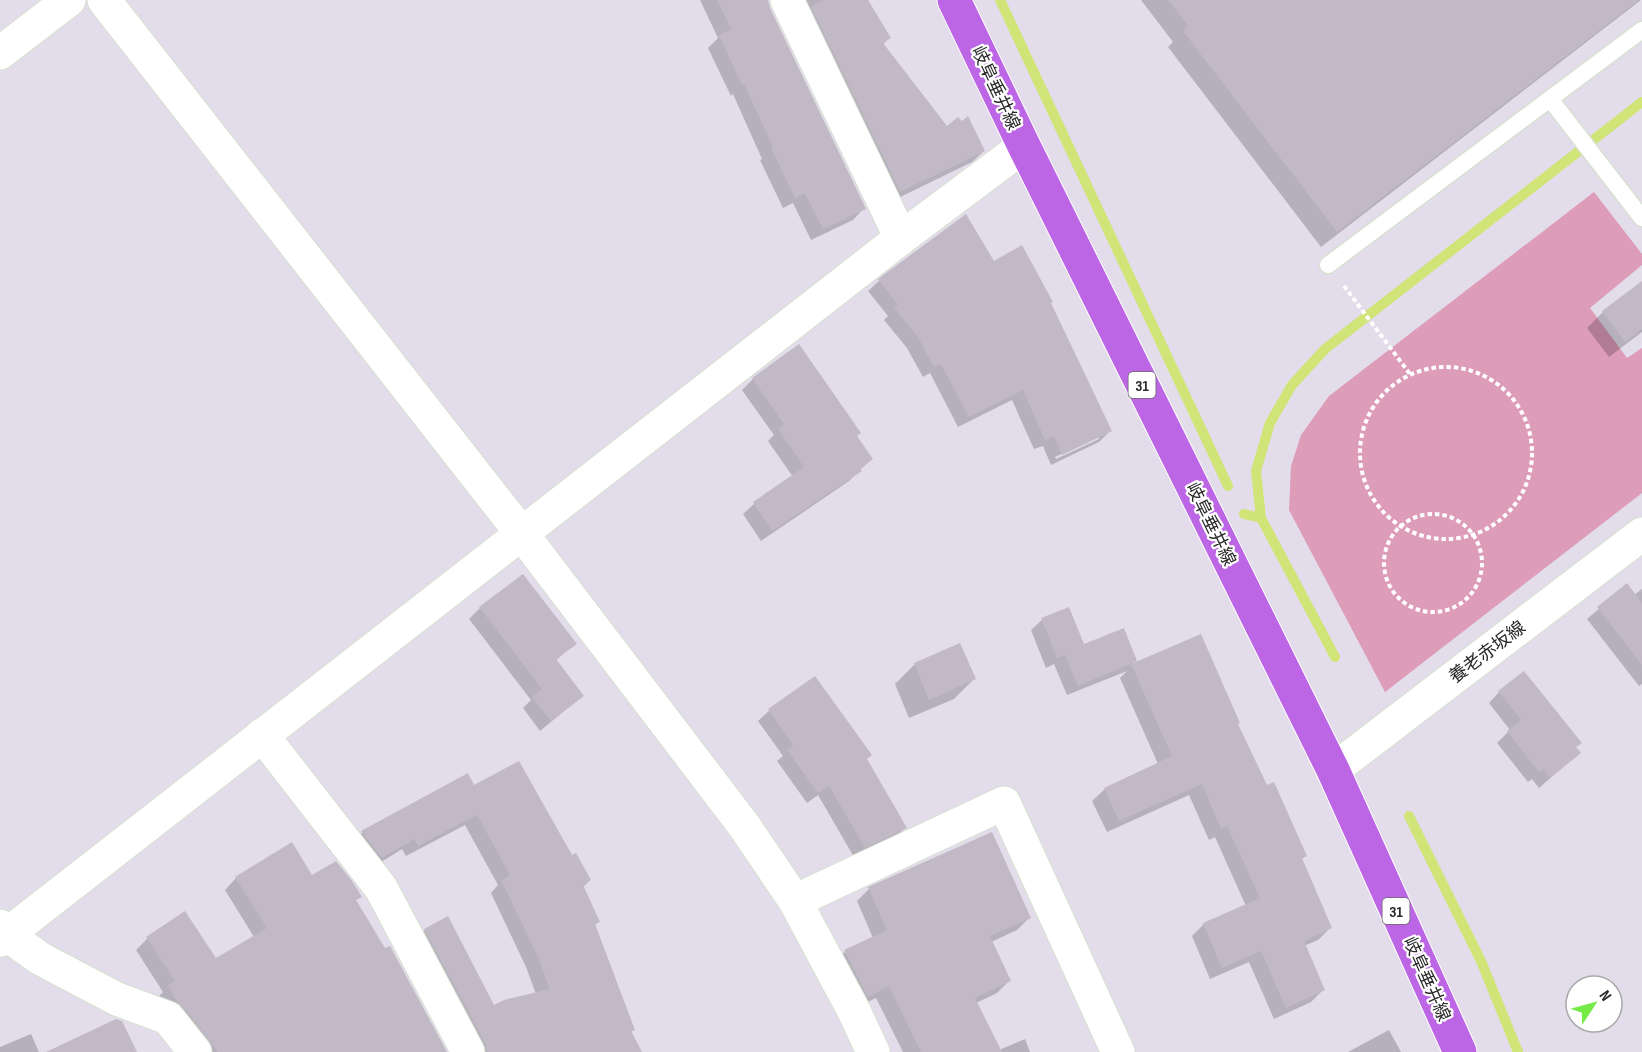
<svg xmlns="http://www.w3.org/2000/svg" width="1642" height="1052" font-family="'Sofia Sans Condensed','Noto Sans JP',sans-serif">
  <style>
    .green { fill: #dd9cb8 }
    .shadow { fill: #0003; fill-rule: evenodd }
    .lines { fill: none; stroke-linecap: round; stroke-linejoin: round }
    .stream { stroke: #d1e477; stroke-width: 10 }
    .building { fill: #c1bac6 }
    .lane-casing { stroke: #d6e1d1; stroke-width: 19 }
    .street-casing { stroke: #d6e1d1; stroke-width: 35 }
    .secondary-casing { stroke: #d6e1d1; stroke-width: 35 }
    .primary-casing { stroke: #fff; stroke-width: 35 }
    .path { stroke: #fff; stroke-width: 4; stroke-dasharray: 4.5 3; stroke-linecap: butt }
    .lane { stroke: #fff; stroke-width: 16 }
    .street { stroke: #fff; stroke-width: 33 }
    .secondary { stroke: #fff; stroke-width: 33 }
    .primary { stroke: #bc66e5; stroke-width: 33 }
    .labels { text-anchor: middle; stroke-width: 4.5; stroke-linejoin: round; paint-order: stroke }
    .shield { fill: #fff; stroke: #696969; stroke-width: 1.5 }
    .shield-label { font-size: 16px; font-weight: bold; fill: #292929 }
    .street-label { font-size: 18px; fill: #292929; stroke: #fff }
  </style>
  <rect width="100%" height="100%" fill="#e3dcea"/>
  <!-- green -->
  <path class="green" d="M 1594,192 L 1642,254 L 1642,265 L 1590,308 L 1627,358 L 1642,348 L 1642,493 L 1385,692 L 1289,510 L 1291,466 L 1301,435 L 1329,396 Z"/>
  <!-- shadow -->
  <g class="shadow">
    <path d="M 700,0 L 767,0 L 769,9 L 864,208 L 853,220 L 811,240 L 793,203 L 783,208 L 760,160 L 762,159 L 733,94 L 731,96 L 708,48 L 718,38 Z"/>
    <path d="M 790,0 L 866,0 L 889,38 L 882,45 L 947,128 L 984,151 L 972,162 L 888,203 Z"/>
    <path d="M 1141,0 L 1641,0 L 1321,247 L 1168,47 L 1173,42 Z"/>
    <path d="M 879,281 L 1050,303 L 1110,431 L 1099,442 L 1051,465 L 1043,446 L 1034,449 L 1012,400 L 958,427 L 930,373 L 923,377 L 907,348 L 884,320 L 888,316 L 868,291 ZM 1099,436 L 1099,439 L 1056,459 L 1055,457 Z"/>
    <path d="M 1642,283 L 1642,332 L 1609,357 L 1587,328 L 1603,312 Z"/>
    <path d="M 753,379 L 871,459 L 849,481 L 761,541 L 743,514 L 754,504 L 793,477 L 768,441 L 774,435 L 742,390 Z"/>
    <path d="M 522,576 L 575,644 L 555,661 L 582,696 L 540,731 L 523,708 L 531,700 L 469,619 L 480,608 Z"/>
    <path d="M 1627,585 L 1634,595 L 1642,589 L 1642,684 L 1639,686 L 1587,619 Z"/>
    <path d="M 1042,620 L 1083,646 L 1135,661 L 1130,666 L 1200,636 L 1237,724 L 1266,787 L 1305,856 L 1301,860 L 1330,928 L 1318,940 L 1304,946 L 1323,990 L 1311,1002 L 1274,1019 L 1249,962 L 1210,979 L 1192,936 L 1204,924 L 1246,906 L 1215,837 L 1209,840 L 1189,795 L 1107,832 L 1092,801 L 1105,789 L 1158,764 L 1120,678 L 1127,671 L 1067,695 L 1054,664 L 1046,668 L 1031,630 Z"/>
    <path d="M 915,664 L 974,679 L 954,699 L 909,718 L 895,684 Z"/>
    <path d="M 815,678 L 905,828 L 894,838 L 854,857 L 818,795 L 807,803 L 777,761 L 783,756 L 758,721 L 769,711 Z"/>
    <path d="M 1499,692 L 1579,753 L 1539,788 L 1532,779 L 1528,782 L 1497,743 L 1510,730 L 1489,703 Z"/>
    <path d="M 467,776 L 473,787 L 571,857 L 590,880 L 582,888 L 598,922 L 594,926 L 633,1030 L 630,1033 L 639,1052 L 472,1052 L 413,941 L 425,930 L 493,1007 L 536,994 L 526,967 L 491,893 L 498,885 L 465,825 L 406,856 L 402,849 L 370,869 L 350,844 L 362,833 Z"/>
    <path d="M 312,877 L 360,897 L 355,901 L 445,1052 L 199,1052 L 157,998 L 163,992 L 136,950 L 147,939 L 215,960 L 254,937 L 225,890 L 236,878 Z"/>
    <path d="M 869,889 L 1029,918 L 1017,930 L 991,942 L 1010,980 L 997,993 L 976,1003 L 999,1050 L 1025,1039 L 1030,1052 L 903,1052 L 876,998 L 855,1008 L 832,964 L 845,952 L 873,938 L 857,901 Z"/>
    <path d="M 1389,1030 L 1401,1052 L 1348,1052 Z"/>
    <path d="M 31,1034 L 39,1052 L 0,1052 L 0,1047 Z"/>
  </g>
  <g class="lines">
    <!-- stream -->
    <g class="stream">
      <path d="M 1000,0 L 1228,486"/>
      <path d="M 1244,514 L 1261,518"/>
      <path d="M 1335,657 L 1261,518 L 1256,471 L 1270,423 L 1292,385 L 1325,349 L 1642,102"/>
      <path d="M 1409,816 L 1481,961 L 1518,1052"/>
    </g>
  </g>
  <!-- building -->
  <g class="building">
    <path d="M 717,0 L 768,0 L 770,8 L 866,209 L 823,229 L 805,193 L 795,198 L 771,148 L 773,147 L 744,84 L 742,85 L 719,35 L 731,29 Z"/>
    <path d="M 823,0 L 868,0 L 891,38 L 883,43 L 947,126 L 958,117 L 962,121 L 968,116 L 985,151 L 900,192 L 811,7 Z"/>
    <path d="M 1168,0 L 1639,0 L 1337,232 L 1183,31 L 1188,26 Z"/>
    <path d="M 966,214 L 994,261 L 1022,245 L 1053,302 L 1051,303 L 1112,431 L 1062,455 L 1054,436 L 1045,440 L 1023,390 L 969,417 L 941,364 L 934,367 L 918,337 L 894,308 L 898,305 L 878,279 Z"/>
    <path d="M 1642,281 L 1642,329 L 1625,342 L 1602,311 Z"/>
    <path d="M 799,344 L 861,433 L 857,436 L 873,459 L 860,469 L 862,471 L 772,531 L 753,502 L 804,467 L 778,429 L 784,424 L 752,378 Z"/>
    <path d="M 523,574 L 577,644 L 556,659 L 584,696 L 551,721 L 532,697 L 542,689 L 479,607 Z"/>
    <path d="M 1627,583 L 1642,603 L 1642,665 L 1597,607 Z"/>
    <path d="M 1069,607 L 1084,644 L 1124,628 L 1137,661 L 1078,686 L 1065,655 L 1057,658 L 1041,618 Z"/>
    <path d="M 1201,634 L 1240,723 L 1238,724 L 1267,785 L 1274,782 L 1307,856 L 1302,858 L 1332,928 L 1304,941 L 1325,990 L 1286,1008 L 1261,951 L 1222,968 L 1203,923 L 1260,898 L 1227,826 L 1221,829 L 1202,784 L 1119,821 L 1104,788 L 1172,756 L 1131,664 Z"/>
    <path d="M 960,643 L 976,679 L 929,700 L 914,663 Z"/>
    <path d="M 1524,671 L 1582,743 L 1576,747 L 1581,753 L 1550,778 L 1543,769 L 1539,772 L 1507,731 L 1521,720 L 1498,691 Z"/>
    <path d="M 815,676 L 872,755 L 867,759 L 907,828 L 865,848 L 829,786 L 818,793 L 787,750 L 793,745 L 768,709 Z"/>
    <path d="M 519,761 L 572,855 L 576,853 L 591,880 L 583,885 L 600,922 L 595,924 L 635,1030 L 631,1031 L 642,1052 L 487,1052 L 485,1043 L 424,929 L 448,916 L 494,1005 L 504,1000 L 550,989 L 537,955 L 501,880 L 510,875 L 477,815 L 418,846 L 414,839 L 382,858 L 361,831 L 468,773 L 474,785 Z"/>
    <path d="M 992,832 L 1031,918 L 990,936 L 1011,981 L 975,998 L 1002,1052 L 921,1052 L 889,986 L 868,997 L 844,950 L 887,930 L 868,887 Z"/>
    <path d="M 292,842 L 312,875 L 336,861 L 352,881 L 362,897 L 356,900 L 385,948 L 390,946 L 447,1052 L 218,1052 L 185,1009 L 177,1002 L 168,985 L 175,981 L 146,937 L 185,911 L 216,958 L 267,928 L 235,877 Z"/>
    <path d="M 116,1019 L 122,1021 L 137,1052 L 46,1052 Z"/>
  </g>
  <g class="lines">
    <!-- lane casing -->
    <g class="lane-casing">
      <g id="lane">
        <path d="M 1550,99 L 1642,218"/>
        <path d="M 1328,265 L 1642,30"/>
      </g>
    </g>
    <!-- street casing -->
    <g class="street-casing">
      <g id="street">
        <path d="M 104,0 L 522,534 L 745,827 L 795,901 L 855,1013 L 873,1052"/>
        <path d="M 787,0 L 901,238"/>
        <path d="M 262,735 L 381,888 L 468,1052"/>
        <path d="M 795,901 L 1004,803 L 1118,1052"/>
        <path d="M 0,926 L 7,935 L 41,959 L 117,999 L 168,1018 L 195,1052"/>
        <path d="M 0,940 L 901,238 L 1024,146"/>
      </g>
    </g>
    <!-- secondary casing -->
    <g class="secondary-casing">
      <g id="secondary">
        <path d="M 0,53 L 69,0"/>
        <path d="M 1333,770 L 1642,534"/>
      </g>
    </g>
    <!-- primary casing -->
    <g class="primary-casing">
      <path id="primary" d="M 954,0 L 1024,146 L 1333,770 L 1460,1052"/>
    </g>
    <!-- path -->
    <g class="path">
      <path d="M 1344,286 L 1410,374"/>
      <circle cx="1446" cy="453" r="86"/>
      <circle cx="1433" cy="563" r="49"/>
    </g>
    <!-- lane -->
    <use href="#lane" class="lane"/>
    <!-- street -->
    <use href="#street" class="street"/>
    <!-- secondary -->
    <use href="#secondary" class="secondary"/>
    <!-- primary -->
    <use href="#primary" class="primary"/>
  </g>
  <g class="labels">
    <!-- shield labels -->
    <g class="shield">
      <rect x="1128.5" y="372" width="27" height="26" rx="4.5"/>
      <rect x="1382.5" y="898" width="27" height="26" rx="4.5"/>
    </g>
    <g class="shield-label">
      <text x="1142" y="391">31</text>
      <text x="1396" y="917">31</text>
    </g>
    <!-- street labels -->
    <g class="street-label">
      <text transform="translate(996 88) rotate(65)" y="6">岐阜垂井線</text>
      <text transform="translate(1211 524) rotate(64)" y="6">岐阜垂井線</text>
      <text transform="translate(1487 652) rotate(-37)" y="6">養老赤坂線</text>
      <text transform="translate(1427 979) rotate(66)" y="6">岐阜垂井線</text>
    </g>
  </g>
  <!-- north arrow -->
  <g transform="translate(1594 1004) rotate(54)"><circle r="28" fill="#ffffff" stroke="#a9a9a9" stroke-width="1.5"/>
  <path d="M0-4.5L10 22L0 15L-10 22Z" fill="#76eb48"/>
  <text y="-9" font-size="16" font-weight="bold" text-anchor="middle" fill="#292929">N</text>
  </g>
</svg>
